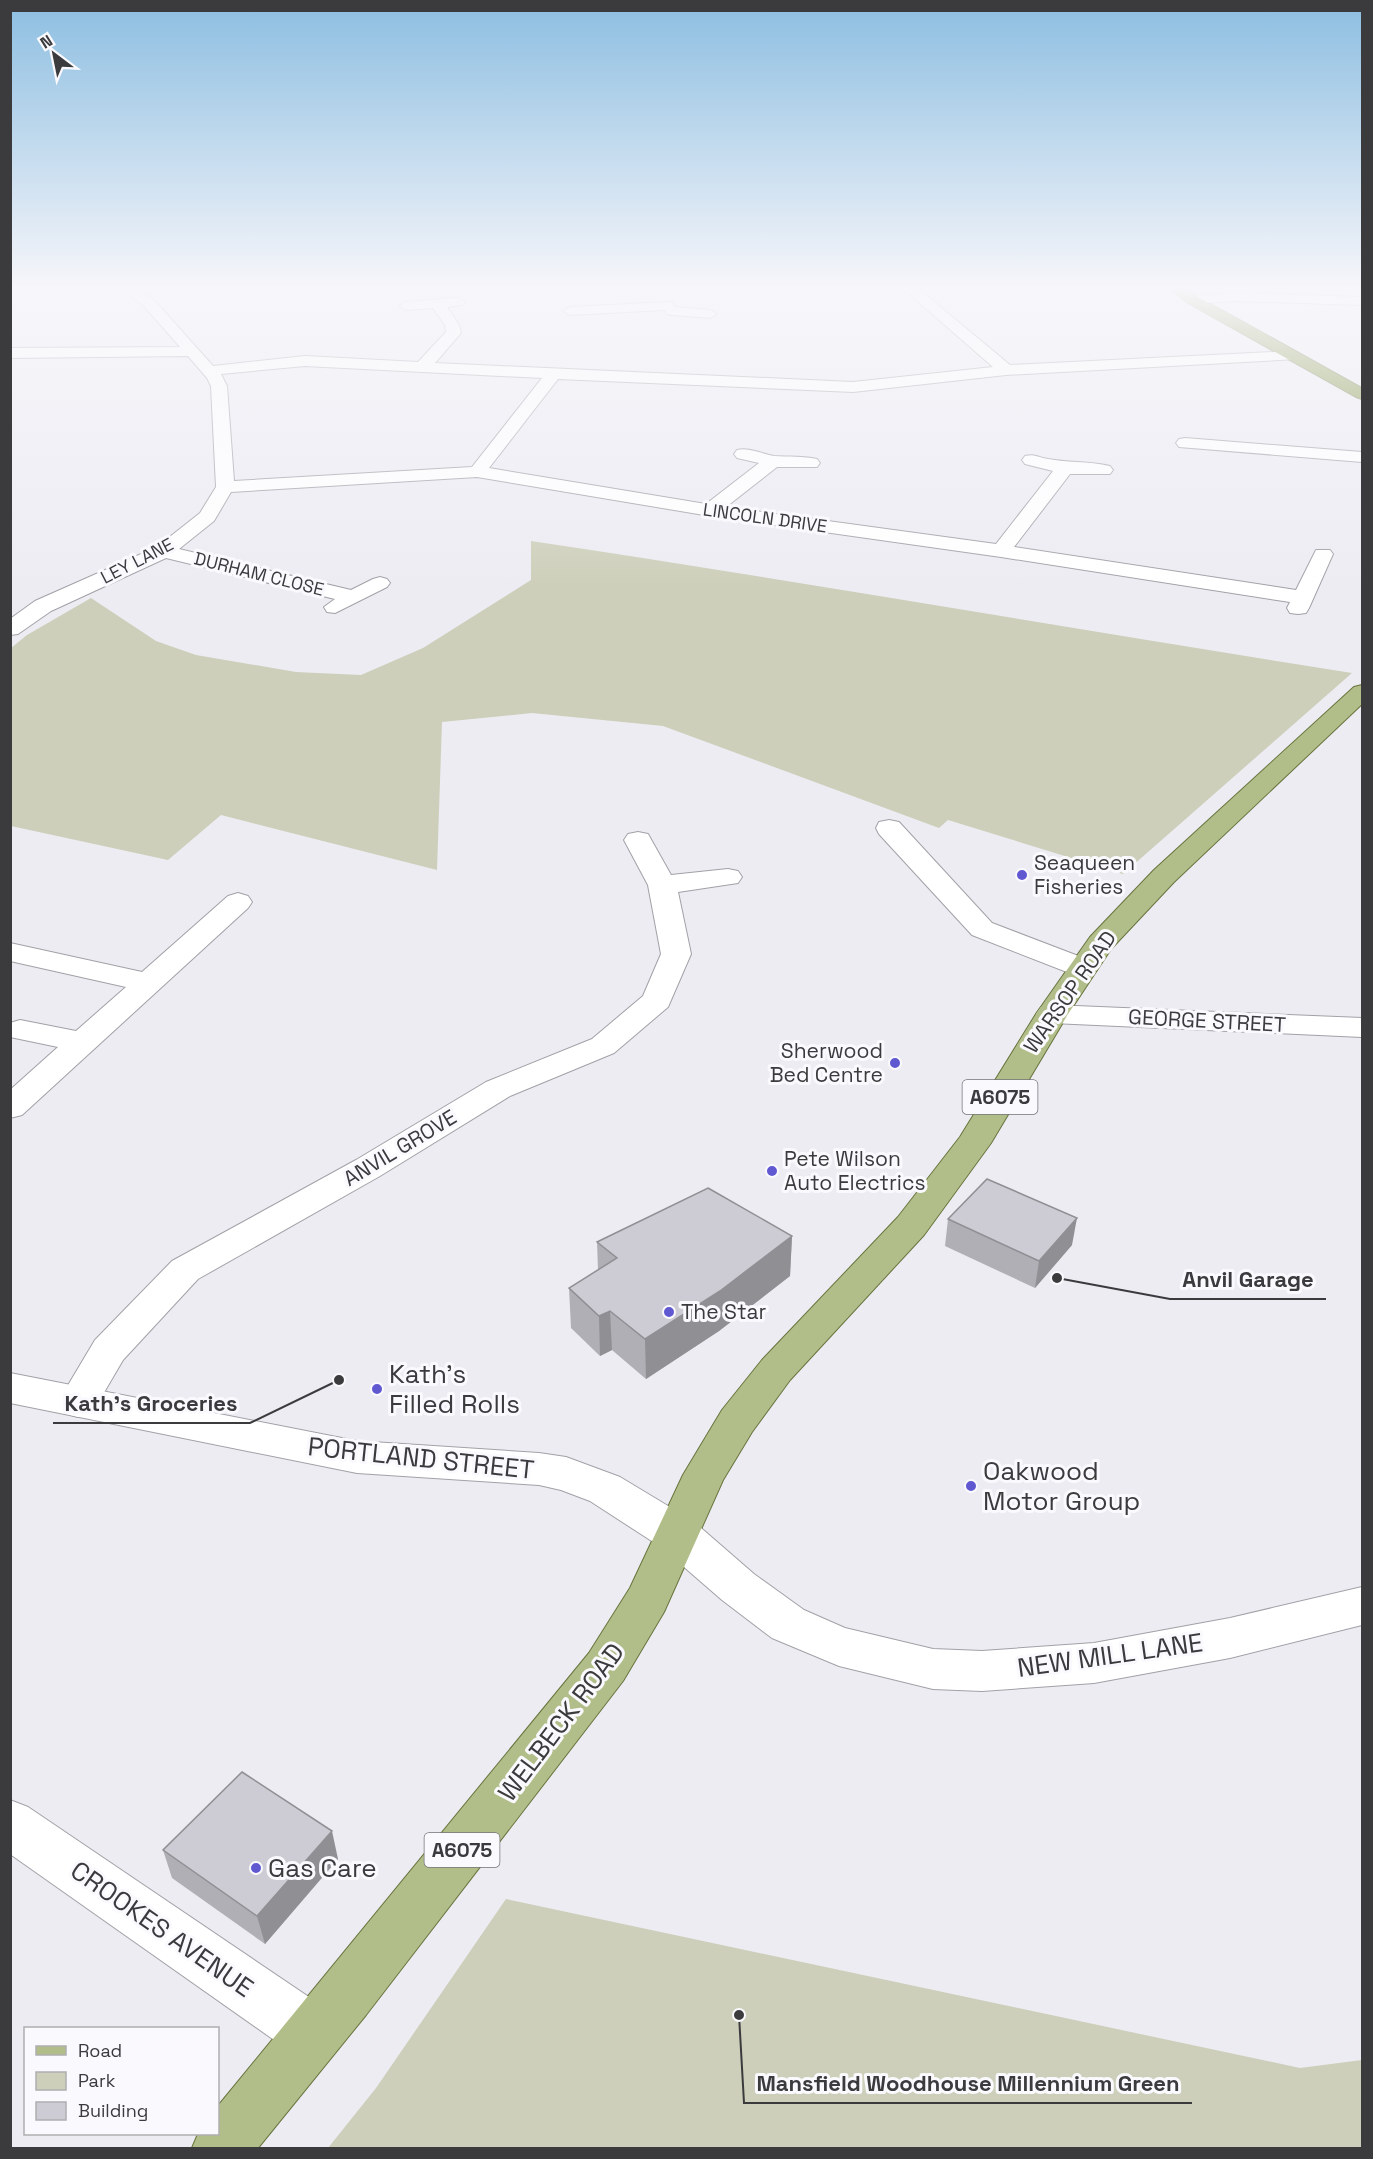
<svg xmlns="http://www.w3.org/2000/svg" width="1373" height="2159" font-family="'Space Grotesk',sans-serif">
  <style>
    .green { fill: #cdcfba }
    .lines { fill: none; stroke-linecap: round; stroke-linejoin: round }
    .street-casing { stroke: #a2a1a7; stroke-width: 2 }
    .secondary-casing { stroke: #a2a1a7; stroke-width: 2 }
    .primary-casing { stroke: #67743d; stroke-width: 2 }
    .highway-casing { stroke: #67743d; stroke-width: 2 }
    .street { fill: #fff; fill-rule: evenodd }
    .secondary { fill: #fff; fill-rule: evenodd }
    .primary { fill: #b2be8a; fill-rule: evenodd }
    .highway { fill: #7e923c; fill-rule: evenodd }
    .wall { fill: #b0afb6 }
    .shaded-wall { fill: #908f94 }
    .building { fill: #cdccd4; stroke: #908f94; stroke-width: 1.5 }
    .poi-dot { fill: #5f58d0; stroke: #fafafe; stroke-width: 2 }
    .labels { text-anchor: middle; stroke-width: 6; stroke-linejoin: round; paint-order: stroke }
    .far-street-label { font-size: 18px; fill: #3b3b3e; stroke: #fafafe }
    .shield { fill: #fafafe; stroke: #747478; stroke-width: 1.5 }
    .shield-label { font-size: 20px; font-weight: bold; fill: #3b3b3e }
    .poi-label { font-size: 21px; fill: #3b3b3e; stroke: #fafafe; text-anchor: start }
    .street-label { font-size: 21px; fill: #3b3b3e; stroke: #fafafe }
    .near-poi-label { font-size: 26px; fill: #3b3b3e; stroke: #fafafe; text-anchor: start }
    .near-street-label { font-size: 26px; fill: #3b3b3e; stroke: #fafafe }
    .leader { fill: none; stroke: #3b3b3e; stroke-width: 2 }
    .callout-dot { fill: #3b3b3e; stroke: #fafafe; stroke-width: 2 }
    .callout-label { font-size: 22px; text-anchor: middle; font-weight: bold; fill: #3b3b3e; stroke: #fafafe; stroke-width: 6; stroke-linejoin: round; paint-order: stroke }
  </style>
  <rect width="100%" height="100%" fill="#edecf3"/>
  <!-- green -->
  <g class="green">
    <path d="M 531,541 C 805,582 1078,630 1352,673 L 1123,874 L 948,820 L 939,828 L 663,726 L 532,713 L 442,722 L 437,870 L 221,815 L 168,860 L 11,826 L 11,648 L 27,635 L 91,598 L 156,641 L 196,655 L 296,672 L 361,675 L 423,648 L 531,580 Z"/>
    <path d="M 506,1899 L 1300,2068 L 1362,2060 L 1362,2148 L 328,2148 L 376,2088 Z"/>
  </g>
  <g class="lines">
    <!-- street casing -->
    <g class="street-casing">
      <g id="street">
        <path d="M 115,285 L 131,285 L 154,300 L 213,366 L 305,356 L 418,362 L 446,332 L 445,325 L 433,308 L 406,310 L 399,306 L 406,302 L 458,298 L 465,302 L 463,305 L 447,307 L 459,325 L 461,333 L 435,363 L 853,382 L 993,367 L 899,285 L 914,285 L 1010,365 L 1293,351 L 1301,356 L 1298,359 L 1006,375 L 853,392 L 558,379 L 489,468 L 706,504 L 759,463 L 737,458 L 734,454 L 737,450 C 749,447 762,454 774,456 C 789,457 803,456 817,459 L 820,463 L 817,467 L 777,467 L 726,507 L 996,544 L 1053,471 L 1025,464 L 1022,460 L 1025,456 C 1032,454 1037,456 1043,458 C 1066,463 1089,461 1110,466 L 1113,470 L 1110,474 L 1070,474 L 1014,547 L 1296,590 L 1316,550 L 1330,550 L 1333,554 L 1309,608 L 1306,613 L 1298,614 L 1290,613 L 1287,608 L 1290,602 L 1001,557 L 710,516 L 477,477 L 231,492 L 214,521 L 179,549 L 351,590 L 373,579 L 380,577 L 387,579 L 390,583 L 387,587 L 335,613 L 327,612 L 324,607 L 335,599 L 166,558 L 51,611 L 18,634 L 10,635 L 10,619 L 35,601 L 157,547 L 200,513 L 216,487 L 211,386 L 207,378 L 188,356 L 10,358 L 10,348 L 180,347 L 144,306 ZM 305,366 L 542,378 L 472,467 L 234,481 L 227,386 L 221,374 Z"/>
        <path d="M 1236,293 L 1362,297 L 1362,305 L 1236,301 L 1193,304 L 1186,300 L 1193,296 Z"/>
        <path d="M 668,302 L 673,303 L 674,307 L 710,310 L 717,314 L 710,318 L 672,315 L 667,314 L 665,310 L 570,315 L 563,311 L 570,307 Z"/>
        <path d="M 1185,438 L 1362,452 L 1362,462 L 1179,447 L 1176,443 L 1179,439 Z"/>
        <path d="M 889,820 L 899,822 L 992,923 L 1094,962 L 1098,968 L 1094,974 L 1083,977 L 1072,974 L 972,935 L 879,834 L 876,828 L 879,822 Z"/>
        <path d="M 638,832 L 648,834 L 671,875 L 728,869 L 738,871 L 742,877 L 738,883 L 678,892 L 691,954 L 668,1007 L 614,1053 L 510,1096 L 380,1176 L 198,1279 L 123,1360 L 92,1413 L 78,1417 L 64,1413 L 58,1402 L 95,1340 L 172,1261 L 356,1160 L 486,1082 L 592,1039 L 643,996 L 661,954 L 648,885 L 624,840 L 628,834 Z"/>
        <path d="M 238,893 L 248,896 L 252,902 L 248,908 L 22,1115 L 10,1118 L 10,1090 L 58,1047 L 10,1037 L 10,1023 L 20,1020 L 76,1031 L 126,987 L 10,961 L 10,943 L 142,972 L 228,896 Z"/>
        <path d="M 1052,1005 L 1362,1018 L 1362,1037 L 1052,1023 L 1041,1021 L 1036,1014 L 1041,1007 Z"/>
        <path d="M 10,1800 L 28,1807 L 334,2014 L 342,2034 L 334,2054 L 314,2062 L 294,2054 L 10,1854 Z"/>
      </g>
    </g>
    <!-- secondary casing -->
    <g class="secondary-casing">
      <path id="secondary" d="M 10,1373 L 357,1441 L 539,1453 L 566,1457 L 620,1477 L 693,1521 L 754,1574 L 804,1610 L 845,1628 L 933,1649 L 982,1651 L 1094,1643 L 1230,1618 L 1362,1587 L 1362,1625 L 1230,1658 L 1094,1683 L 982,1691 L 933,1689 L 839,1666 L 772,1638 L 722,1600 L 661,1547 L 590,1501 L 561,1490 L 539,1485 L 357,1473 L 10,1403 Z"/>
    </g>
    <!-- primary casing -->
    <g class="primary-casing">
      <path id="primary" d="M 1362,685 L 1362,704 L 1174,882 L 1111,949 L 1068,1014 L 991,1143 L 924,1235 L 790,1380 L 752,1432 L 723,1480 L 664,1612 L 623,1681 L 366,2015 L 258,2148 L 192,2148 L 198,2134 L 218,2134 L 218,2106 L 589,1653 L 630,1588 L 683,1475 L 722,1410 L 762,1360 L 898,1217 L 960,1137 L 1036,1014 L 1090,937 L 1154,870 L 1354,687 Z"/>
    </g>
    <!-- highway casing -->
    <g class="highway-casing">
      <path id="highway" d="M 1165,285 L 1181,285 L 1198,297 L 1362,388 L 1362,399 L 1356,397 L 1188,303 Z"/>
    </g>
    <!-- street -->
    <use href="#street" class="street"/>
    <!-- secondary -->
    <use href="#secondary" class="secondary"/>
    <!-- primary -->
    <use href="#primary" class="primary"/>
    <!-- highway -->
    <use href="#highway" class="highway"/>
  </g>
  <!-- wall -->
  <g class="wall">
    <path d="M 948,1219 L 1072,1245 L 1035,1288 L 945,1246 Z"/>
    <path d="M 792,1236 L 790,1276 L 719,1331 L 646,1379 L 612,1350 L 600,1356 L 571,1328 L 569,1288 L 598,1270 L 597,1242 Z"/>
    <path d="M 163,1850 L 338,1859 L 265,1944 L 172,1878 Z"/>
  </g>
  <!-- shaded-wall -->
  <g class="shaded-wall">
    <path d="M 1077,1218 L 1072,1245 L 1035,1288 L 1039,1261 Z"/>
    <path d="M 792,1236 L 790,1276 L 719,1331 L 646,1379 L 645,1339 Z"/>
    <path d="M 610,1311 L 612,1350 L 600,1356 L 599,1316 Z"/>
    <path d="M 332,1831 L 338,1859 L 265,1944 L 257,1916 Z"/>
  </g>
  <!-- building -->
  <g class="building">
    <path d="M 987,1179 L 1077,1218 L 1039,1261 L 948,1219 Z"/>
    <path d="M 708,1188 L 792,1236 L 720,1291 L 645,1339 L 610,1311 L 599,1316 L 569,1288 L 617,1258 L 597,1242 Z"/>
    <path d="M 242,1772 L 332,1831 L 257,1916 L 163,1850 Z"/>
  </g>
  <!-- sky -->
  <linearGradient id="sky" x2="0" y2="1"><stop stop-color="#8cbee1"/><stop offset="0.49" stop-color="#f7f6fa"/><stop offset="1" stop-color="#f7f6fa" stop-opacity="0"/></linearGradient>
  <rect width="1373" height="587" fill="url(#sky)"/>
  <!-- markers -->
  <g class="poi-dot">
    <circle cx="1022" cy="875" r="6"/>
    <circle cx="895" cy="1063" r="6"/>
    <circle cx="772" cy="1171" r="6"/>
    <circle cx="669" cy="1312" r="6"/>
    <circle cx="377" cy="1389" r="6"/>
    <circle cx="971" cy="1486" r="6"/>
    <circle cx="256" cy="1868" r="6"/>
  </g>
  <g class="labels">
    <!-- far-street labels -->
    <g class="far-street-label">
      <text transform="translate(765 518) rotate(8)" y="6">LINCOLN DRIVE</text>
      <text transform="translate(137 561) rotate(-27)" y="6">LEY LANE</text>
      <text transform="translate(259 574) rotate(14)" y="6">DURHAM CLOSE</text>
    </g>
    <!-- shield labels -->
    <g class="shield">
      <rect x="962.5" y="1080" width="75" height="34" rx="4.5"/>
      <rect x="424.5" y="1833" width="75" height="34" rx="4.5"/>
    </g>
    <g class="shield-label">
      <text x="1000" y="1104">A6075</text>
      <text x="462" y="1857">A6075</text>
    </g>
    <!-- poi labels -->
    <g class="poi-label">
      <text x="1034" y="870">Seaqueen<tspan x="1034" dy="24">Fisheries</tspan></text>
      <text x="883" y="1058" text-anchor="end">Sherwood<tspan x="883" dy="24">Bed Centre</tspan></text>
      <text x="784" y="1166">Pete Wilson<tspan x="784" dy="24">Auto Electrics</tspan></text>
      <text x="681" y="1319">The Star</text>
    </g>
    <!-- street labels -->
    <g class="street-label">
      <text transform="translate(1070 992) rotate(-55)" y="7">WARSOP ROAD</text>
      <text transform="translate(1207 1021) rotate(3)" y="7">GEORGE STREET</text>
      <text transform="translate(400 1148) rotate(-31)" y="7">ANVIL GROVE</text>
    </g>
    <!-- near-poi labels -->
    <g class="near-poi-label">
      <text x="389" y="1383">Kath's<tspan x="389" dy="30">Filled Rolls</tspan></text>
      <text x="983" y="1480">Oakwood<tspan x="983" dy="30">Motor Group</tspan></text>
      <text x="268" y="1877">Gas Care</text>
    </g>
    <!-- near-street labels -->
    <g class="near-street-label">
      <text transform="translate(421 1458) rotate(6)" y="9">PORTLAND STREET</text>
      <text transform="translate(1110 1655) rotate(-8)" y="9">NEW MILL LANE</text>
      <text transform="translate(561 1722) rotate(-53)" y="9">WELBECK ROAD</text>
      <text transform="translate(162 1929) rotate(35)" y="9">CROOKES AVENUE</text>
    </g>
  </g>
  <!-- callouts -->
  <path class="leader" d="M1057 1278L1170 1299H1326M339 1380L250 1423H53M739 2015L744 2103H1192"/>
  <g class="callout-dot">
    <circle cx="1057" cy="1278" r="6"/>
    <circle cx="339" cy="1380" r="6"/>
    <circle cx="739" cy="2015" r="6"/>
  </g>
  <g class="callout-label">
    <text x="1248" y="1287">Anvil Garage</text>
    <text x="151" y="1411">Kath's Groceries</text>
    <text x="968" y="2091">Mansfield Woodhouse Millennium Green</text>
  </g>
  <!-- border -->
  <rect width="1373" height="2159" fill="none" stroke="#3b3b3e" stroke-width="24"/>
  <!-- legend -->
  <rect x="24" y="2027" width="195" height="108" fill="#fafafe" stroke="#aeaeb1" stroke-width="1.5"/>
  <rect x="36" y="2046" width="30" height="9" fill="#b2be8a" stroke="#aeaeb1" stroke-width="1.5"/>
  <text x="78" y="2057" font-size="18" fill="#3b3b3e">Road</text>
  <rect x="36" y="2072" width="30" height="18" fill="#cdcfba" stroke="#aeaeb1" stroke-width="1.5"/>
  <text x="78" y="2087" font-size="18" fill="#3b3b3e">Park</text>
  <rect x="36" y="2102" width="30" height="18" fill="#cdccd4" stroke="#aeaeb1" stroke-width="1.5"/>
  <text x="78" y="2117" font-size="18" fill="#3b3b3e">Building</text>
  <!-- north arrow -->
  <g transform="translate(54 54) rotate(328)" stroke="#fafafe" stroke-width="4.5" paint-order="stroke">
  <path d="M0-4.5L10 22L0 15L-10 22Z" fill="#3b3b3e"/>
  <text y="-9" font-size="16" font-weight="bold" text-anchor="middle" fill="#3b3b3e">N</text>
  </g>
</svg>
